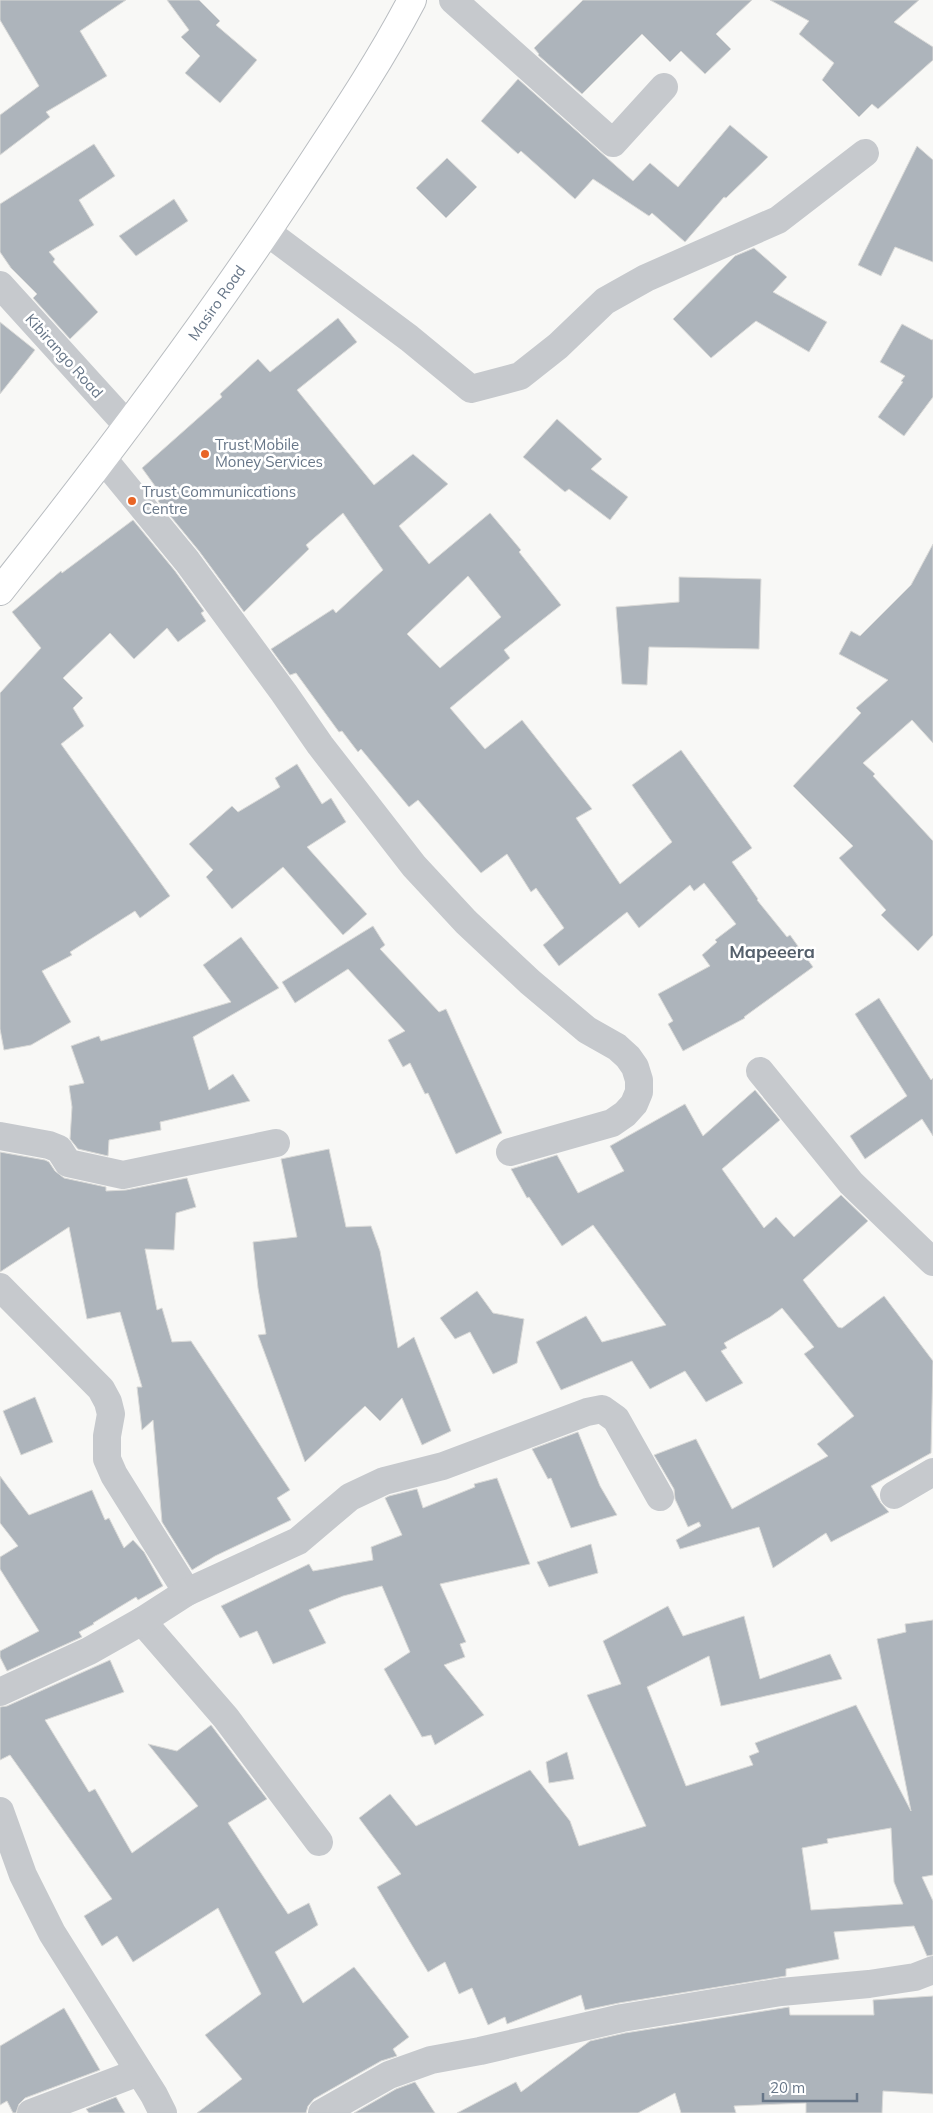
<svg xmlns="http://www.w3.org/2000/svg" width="933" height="2113" font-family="Mulish,sans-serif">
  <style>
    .building { fill: #adb4bb; stroke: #dadad8; fill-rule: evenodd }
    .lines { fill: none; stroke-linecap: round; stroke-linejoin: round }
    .major-casing { stroke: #b9bdc1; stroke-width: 30 }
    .minor { stroke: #c6c9cd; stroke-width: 28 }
    .major { stroke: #fff; stroke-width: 28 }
    .poi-dot { fill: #e86526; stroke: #fff; stroke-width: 2 }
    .labels { text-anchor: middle; stroke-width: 5; stroke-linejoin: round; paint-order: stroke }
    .street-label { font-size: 15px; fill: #677688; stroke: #fff }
    .poi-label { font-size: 15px; fill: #677688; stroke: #fff; text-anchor: start }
    .quarter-label { font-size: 18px; font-weight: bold; fill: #55606c; stroke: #fff }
  </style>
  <rect width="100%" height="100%" fill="#f8f8f6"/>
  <!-- building -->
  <g class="building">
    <path d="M 0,0 L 126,0 L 80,31 L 107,76 L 46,112 L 50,117 L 0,155 L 0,115 L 39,86 L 0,20 Z"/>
    <path d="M 167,0 L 199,0 L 220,21 L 216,25 L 257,60 L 220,103 L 185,73 L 200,56 L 181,37 L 189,30 Z"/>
    <path d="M 583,0 L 752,0 L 716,34 L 731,49 L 705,74 L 681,51 L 670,62 L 642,34 L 582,94 L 538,55 L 539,54 L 534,48 Z"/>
    <path d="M 770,0 L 919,0 L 894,22 L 933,47 L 933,60 L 878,109 L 872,104 L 859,117 L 822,80 L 834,63 L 799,34 L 809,21 Z"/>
    <path d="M 518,79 L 633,181 L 650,163 L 678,187 L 730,125 L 768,157 L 726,198 L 724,197 L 685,242 L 652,213 L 649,216 L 593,179 L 575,199 L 521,151 L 518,154 L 481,121 Z"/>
    <path d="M 94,144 L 115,176 L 79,200 L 94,225 L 49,252 L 55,259 L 53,262 L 98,312 L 70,339 L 33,298 L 37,294 L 11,268 L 0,252 L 0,204 Z"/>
    <path d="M 917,146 L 933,160 L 933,262 L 895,247 L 881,276 L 858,265 Z"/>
    <path d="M 447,158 L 477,187 L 446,218 L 416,188 Z"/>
    <path d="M 174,199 L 188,221 L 136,256 L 119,236 Z"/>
    <path d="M 754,248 L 787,277 L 773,292 L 827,322 L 809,352 L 756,321 L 711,358 L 673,319 L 735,256 Z"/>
    <path d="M 338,318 L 357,342 L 297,390 L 374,485 L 413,454 L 448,484 L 399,526 L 429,564 L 490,513 L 521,550 L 519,552 L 561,605 L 504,650 L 510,658 L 450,708 L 485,749 L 522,720 L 592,809 L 576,818 L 620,884 L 672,842 L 632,785 L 681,750 L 752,848 L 732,862 L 758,899 L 757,900 L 787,937 L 790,935 L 813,967 L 744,1017 L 745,1018 L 683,1051 L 668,1024 L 673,1021 L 658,994 L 710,966 L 702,955 L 717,942 L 715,940 L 736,924 L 704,883 L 694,891 L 690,885 L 639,928 L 627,912 L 559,966 L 543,945 L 564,928 L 536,888 L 531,892 L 507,854 L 481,873 L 418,800 L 409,807 L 361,749 L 358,752 L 342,731 L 339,732 L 296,673 L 290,675 L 271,649 L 333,609 L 336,613 L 383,570 L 343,513 L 306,545 L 309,549 L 244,612 L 199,551 L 158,501 L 163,497 L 142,468 L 222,397 L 220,394 L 258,359 L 270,372 ZM 468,576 L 501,617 L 440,668 L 407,634 Z"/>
    <path d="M 0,322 L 35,350 L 0,394 Z"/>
    <path d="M 902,324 L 932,340 L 933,339 L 933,397 L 904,436 L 878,417 L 903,382 L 901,381 L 905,376 L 880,362 Z"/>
    <path d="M 557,419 L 602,459 L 591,469 L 628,497 L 610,520 L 569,489 L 565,492 L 523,457 Z"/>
    <path d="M 133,520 L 175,571 L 204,611 L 201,613 L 206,621 L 178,642 L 167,628 L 134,659 L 110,633 L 63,678 L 83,698 L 73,708 L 84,726 L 61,744 L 170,896 L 140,918 L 135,911 L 70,952 L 72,955 L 42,971 L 71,1022 L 31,1045 L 4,1050 L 0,1029 L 0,693 L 41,648 L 12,612 L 61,571 L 62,573 Z"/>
    <path d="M 933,544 L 933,743 L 912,720 L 863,763 L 875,774 L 873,776 L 933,841 L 933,935 L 918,951 L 881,915 L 886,910 L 839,858 L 853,846 L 793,786 L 861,713 L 856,708 L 888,680 L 839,654 L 851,631 L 860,636 L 911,585 Z"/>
    <path d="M 679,577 L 761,579 L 759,649 L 649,647 L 647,685 L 622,684 L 616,607 L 679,602 Z"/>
    <path d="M 297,764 L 322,804 L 331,798 L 346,822 L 307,847 L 367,914 L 343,935 L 283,867 L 232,909 L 206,877 L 213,870 L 189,844 L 232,806 L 238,812 L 280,787 L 275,778 Z"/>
    <path d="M 373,926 L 385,945 L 380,949 L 439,1012 L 446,1009 L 502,1133 L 456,1154 L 428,1093 L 425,1094 L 410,1063 L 403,1067 L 388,1040 L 405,1031 L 348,969 L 295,1003 L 282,982 Z"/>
    <path d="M 241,937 L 279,988 L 193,1037 L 209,1090 L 233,1074 L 250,1101 L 160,1122 L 161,1130 L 109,1140 L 108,1156 L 78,1149 L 70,1139 L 72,1107 L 69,1086 L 84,1083 L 71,1046 L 99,1036 L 101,1041 L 231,1002 L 203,965 Z"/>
    <path d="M 879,998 L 931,1080 L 933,1078 L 933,1136 L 922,1119 L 865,1159 L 850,1136 L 907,1096 L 855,1014 Z"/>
    <path d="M 755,1090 L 780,1120 L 722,1169 L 764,1228 L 776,1217 L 794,1237 L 841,1195 L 868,1221 L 803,1280 L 838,1327 L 842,1328 L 884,1296 L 933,1361 L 931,1453 L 871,1486 L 881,1503 L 889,1512 L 831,1542 L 826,1533 L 773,1568 L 759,1527 L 680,1549 L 676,1540 L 701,1526 L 699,1522 L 688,1527 L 675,1499 L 674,1489 L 654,1455 L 696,1439 L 732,1509 L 828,1456 L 817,1444 L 854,1416 L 804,1354 L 814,1347 L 782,1308 L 770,1317 L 724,1343 L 727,1348 L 721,1351 L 743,1383 L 706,1402 L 685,1371 L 650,1389 L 632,1361 L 561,1390 L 536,1342 L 586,1316 L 602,1342 L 666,1325 L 593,1225 L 562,1246 L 529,1197 L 527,1198 L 511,1169 L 557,1155 L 578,1193 L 624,1171 L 610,1146 L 685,1104 L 703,1136 Z"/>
    <path d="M 329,1149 L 346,1227 L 371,1226 L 380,1251 L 398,1348 L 414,1337 L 451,1431 L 422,1445 L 402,1398 L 380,1421 L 365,1406 L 305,1462 L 258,1335 L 266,1334 L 258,1288 L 253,1242 L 297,1237 L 281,1159 Z"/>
    <path d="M 0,1152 L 45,1160 L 49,1162 L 55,1171 L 64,1178 L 106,1187 L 106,1191 L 126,1190 L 187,1178 L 196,1207 L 176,1213 L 174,1250 L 145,1249 L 157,1310 L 162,1308 L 172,1342 L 191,1341 L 290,1490 L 277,1498 L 291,1520 L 215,1556 L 192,1570 L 162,1522 L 153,1420 L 142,1430 L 137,1387 L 142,1387 L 120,1312 L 87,1319 L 69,1227 L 0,1272 Z"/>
    <path d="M 477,1291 L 493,1313 L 524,1319 L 517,1363 L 493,1374 L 470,1332 L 455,1339 L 440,1318 Z"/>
    <path d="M 35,1397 L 53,1442 L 21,1455 L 3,1411 Z"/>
    <path d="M 578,1432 L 600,1486 L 617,1515 L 571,1528 L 551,1478 L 548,1479 L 532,1449 Z"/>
    <path d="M 0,1476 L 29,1515 L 92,1490 L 105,1520 L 109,1518 L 124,1548 L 133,1540 L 144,1552 L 163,1586 L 138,1600 L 136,1597 L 93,1623 L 94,1624 L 79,1632 L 82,1637 L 7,1671 L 0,1657 L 0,1651 L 39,1631 L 0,1569 L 0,1557 L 18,1546 L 0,1523 Z"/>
    <path d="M 497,1478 L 530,1564 L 440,1584 L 466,1642 L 460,1644 L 465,1657 L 444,1665 L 484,1715 L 435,1745 L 431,1735 L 422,1737 L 384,1669 L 410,1652 L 382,1586 L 343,1596 L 309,1610 L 326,1643 L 273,1664 L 257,1631 L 240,1638 L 221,1606 L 309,1564 L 313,1571 L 373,1560 L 371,1547 L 402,1535 L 385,1498 L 389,1496 L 417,1489 L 423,1508 L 475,1487 L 474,1484 Z"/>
    <path d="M 591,1544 L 598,1573 L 549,1587 L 537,1562 Z"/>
    <path d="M 668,1606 L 683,1636 L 744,1616 L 760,1679 L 830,1654 L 842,1679 L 721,1706 L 709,1656 L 647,1687 L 686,1786 L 753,1765 L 749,1756 L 759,1752 L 755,1743 L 856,1705 L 911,1811 L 877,1639 L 906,1632 L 905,1624 L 933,1620 L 933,1875 L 922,1877 L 933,1901 L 933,1955 L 927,1956 L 914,1926 L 834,1932 L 839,1959 L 786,1969 L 786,1976 L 619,2003 L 585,2010 L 581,1995 L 507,2024 L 505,2017 L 488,2025 L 472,1988 L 459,1994 L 445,1962 L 428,1972 L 377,1887 L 401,1874 L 359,1818 L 390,1794 L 416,1826 L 530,1770 L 570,1821 L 579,1846 L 646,1826 L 587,1695 L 621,1684 L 603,1641 ZM 891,1828 L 894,1882 L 903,1904 L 811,1910 L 802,1848 L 828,1843 L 827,1839 Z"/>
    <path d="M 110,1660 L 124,1692 L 45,1720 L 89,1792 L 95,1789 L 132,1853 L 198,1806 L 148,1744 L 177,1751 L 211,1725 L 267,1799 L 228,1823 L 288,1914 L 309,1903 L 318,1925 L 275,1952 L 303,2003 L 354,1967 L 409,2037 L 393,2049 L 397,2056 L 381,2061 L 314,2099 L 308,2106 L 306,2113 L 197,2113 L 242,2079 L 205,2035 L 261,1994 L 218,1908 L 133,1962 L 117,1936 L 102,1946 L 84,1916 L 112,1899 L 10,1755 L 0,1760 L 0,1707 L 7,1706 Z"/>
    <path d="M 567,1752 L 574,1779 L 549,1783 L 546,1762 Z"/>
    <path d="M 933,1996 L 933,2094 L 883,2091 L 882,2113 L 806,2113 L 806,2103 L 734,2106 L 736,2113 L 681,2113 L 675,2093 L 638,2113 L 457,2113 L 516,2082 L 521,2092 L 590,2041 L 625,2033 L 783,2008 L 789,2007 L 790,2015 L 874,2015 L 873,2000 Z"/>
    <path d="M 64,2008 L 100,2070 L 25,2098 L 19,2104 L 16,2113 L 13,2113 L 7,2101 L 0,2105 L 0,2046 Z"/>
    <path d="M 415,2082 L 435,2113 L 354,2113 L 396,2089 Z"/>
    <path d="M 116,2097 L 125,2113 L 89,2113 L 86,2109 Z"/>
  </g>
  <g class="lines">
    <!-- major casing -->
    <g class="major-casing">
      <path id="major" d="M 0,591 C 104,460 205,326 297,186 C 337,125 378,65 412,0"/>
    </g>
    <!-- minor -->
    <g class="minor">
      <path d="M 453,0 L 613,143 L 664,87"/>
      <path d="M 267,232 L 409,338 L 471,389 L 520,376 L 558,346 L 605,301 L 646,278 L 778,220 L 865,153"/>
      <path d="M 0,285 L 128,426"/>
      <path d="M 104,460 L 187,561 L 284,693 L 320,745 L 414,866 L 466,922 L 530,982 L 587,1030 L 617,1047 L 628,1057 L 635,1067 L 639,1080 L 639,1092 L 634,1104 L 625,1114 L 612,1123 L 510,1152"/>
      <path d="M 760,1071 L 851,1183 L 933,1262"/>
      <path d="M 0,1136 L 49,1145 L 59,1149 L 68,1163 L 123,1175 L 276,1143"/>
      <path d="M 0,1287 L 101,1389 L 108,1402 L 111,1414 L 107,1436 L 107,1459 L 114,1475 L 187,1592"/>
      <path d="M 894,1495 L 933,1472"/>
      <path d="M 142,1621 L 226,1718 L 319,1842"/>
      <path d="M 0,1692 L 89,1651 L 142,1621 L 187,1592 L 298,1541 L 350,1497 L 384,1481 L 443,1466 L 587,1412 L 602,1409 L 616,1419 L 660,1497"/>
      <path d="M 0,1811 L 23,1875 L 52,1933 L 154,2095 L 163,2113"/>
      <path d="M 31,2113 L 139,2072"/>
      <path d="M 322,2113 L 389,2075 L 431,2060 L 480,2051 L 622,2018 L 781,1992 L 869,1984 L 915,1977 L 933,1970"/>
    </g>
    <!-- major -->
    <use href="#major" class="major"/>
  </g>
  <!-- markers -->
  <g class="poi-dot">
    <circle cx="205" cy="454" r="5"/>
    <circle cx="132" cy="501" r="5"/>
  </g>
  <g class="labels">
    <!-- street labels -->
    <g class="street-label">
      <text transform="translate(217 303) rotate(-55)" y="5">Masiro Road</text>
      <text transform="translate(64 356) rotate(48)" y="5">Kibirango Road</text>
    </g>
    <!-- poi labels -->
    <g class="poi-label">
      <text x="215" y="450">Trust Mobile<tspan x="215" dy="17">Money Services</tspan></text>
      <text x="142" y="497">Trust Communications<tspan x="142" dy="17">Centre</tspan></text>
    </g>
    <!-- quarter labels -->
    <g class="quarter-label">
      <text x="772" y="958">Mapeeera</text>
    </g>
  </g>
  <!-- scale -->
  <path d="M763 2093v8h94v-8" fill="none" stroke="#677688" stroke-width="2.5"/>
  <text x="770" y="2093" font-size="15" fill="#677688" stroke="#ffffff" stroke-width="4" paint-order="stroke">20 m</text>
</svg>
